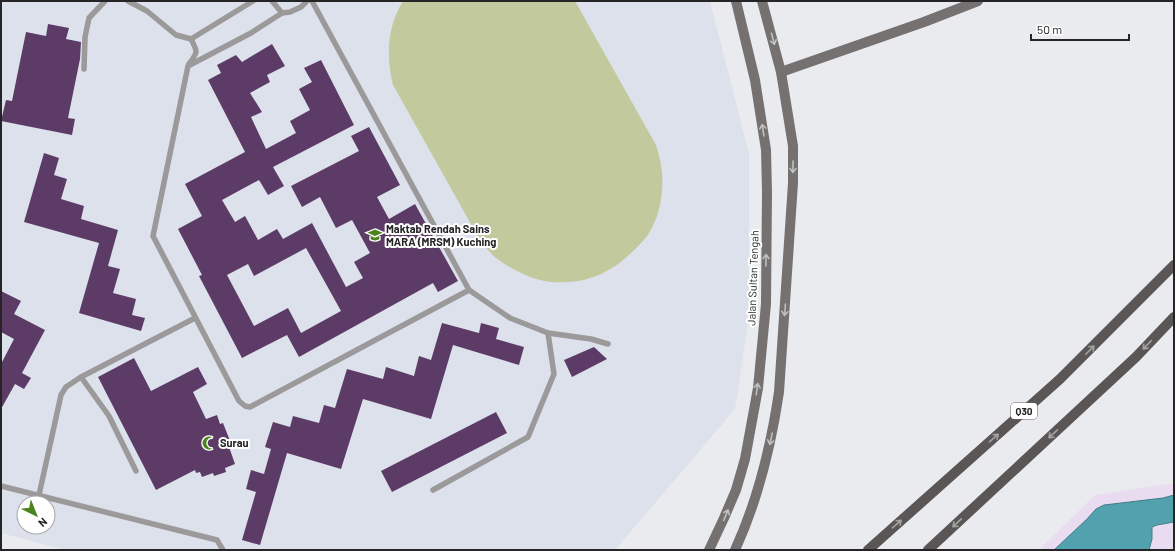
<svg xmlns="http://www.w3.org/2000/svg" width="1175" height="551" font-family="Barlow,sans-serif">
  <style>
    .commercial { fill: #e9dcf0 }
    .built { fill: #dce1ec; fill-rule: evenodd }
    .green { fill: #c2ca9d }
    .water { fill: #52a1af; stroke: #447c86 }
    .building { fill: #5c3c67; fill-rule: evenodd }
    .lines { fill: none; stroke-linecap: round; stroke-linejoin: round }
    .lane { stroke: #9b9999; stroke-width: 5.5 }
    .secondary { stroke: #757171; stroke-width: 10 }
    .primary { stroke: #5a5656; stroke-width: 10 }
    .oneway { stroke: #c1bfbf }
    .oneway2 { stroke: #a4a2a2 }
    .labels { text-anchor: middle; stroke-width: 4; stroke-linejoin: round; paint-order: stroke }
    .shield { fill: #fff; stroke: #666668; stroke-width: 1 }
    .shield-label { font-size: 10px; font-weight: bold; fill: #252527 }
    .poi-label { font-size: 11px; font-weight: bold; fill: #252527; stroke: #fff; text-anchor: start }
    .street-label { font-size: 11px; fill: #252527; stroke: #fff }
  </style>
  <rect width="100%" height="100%" fill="#e9ebef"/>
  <!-- commercial -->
  <path class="commercial" d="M 1174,483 L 1174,550 L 1039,550 L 1095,495 Z"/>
  <!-- built -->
  <path class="built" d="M 1,1 L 710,1 L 749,154 L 749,316 L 735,409 L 615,550 L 65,550 L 1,533 ZM 24,503 L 48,503 L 48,527 L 24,527 Z"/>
  <!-- green -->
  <path class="green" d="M 403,1 L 575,1 L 656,145 C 662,163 664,179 661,199 C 660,210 655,223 649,233 C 648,236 644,239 642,242 C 627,258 611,272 590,278 C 580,282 562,283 551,282 C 532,280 511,269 496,258 C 491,254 486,247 481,242 L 393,85 C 386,56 387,27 403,1 Z"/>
  <!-- water -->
  <path class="water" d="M 1174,495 L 1174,522 L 1157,525 L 1152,527 L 1152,539 L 1149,550 L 1054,550 L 1087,519 L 1096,509 L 1104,505 L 1163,498 Z"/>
  <!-- building -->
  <g class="building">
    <path d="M 48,24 L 69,28 L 66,39 L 81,42 L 80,59 L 68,118 L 75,119 L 72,135 L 1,121 L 6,100 L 12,101 L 26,32 L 46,36 Z"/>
    <path d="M 272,44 L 285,66 L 267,75 L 270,82 L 250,93 L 262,112 L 251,117 L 266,149 L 296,133 L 290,121 L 310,110 L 299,89 L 312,82 L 304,68 L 321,60 L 354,125 L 273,167 L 284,186 L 268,195 L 259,180 L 222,200 L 235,222 L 245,216 L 258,240 L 277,229 L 283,239 L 312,223 L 346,287 L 363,278 L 354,262 L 370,253 L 352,220 L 336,228 L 320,197 L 302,207 L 291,186 L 359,151 L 351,136 L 369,127 L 400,185 L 377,197 L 389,219 L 415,204 L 458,281 L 438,292 L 433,283 L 299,357 L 287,335 L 242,358 L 199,276 L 202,275 L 178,229 L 202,216 L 185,184 L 245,152 L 208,80 L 221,73 L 217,65 L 236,55 L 242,62 ZM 306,248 L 341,311 L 301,333 L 288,308 L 254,326 L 227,275 L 248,264 L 254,276 Z"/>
    <path d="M 44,153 L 59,158 L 54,175 L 67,179 L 61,199 L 84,206 L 81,219 L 118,230 L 108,266 L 120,269 L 113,293 L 136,299 L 132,315 L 145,318 L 141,331 L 79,313 L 99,243 L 24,222 Z"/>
    <path d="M 1,291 L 21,301 L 14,314 L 45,330 L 22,373 L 31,378 L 24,389 L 15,384 L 1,409 L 1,364 L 14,339 L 1,332 Z"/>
    <path d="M 442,323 L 479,333 L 481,323 L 499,328 L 496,339 L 524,347 L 519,365 L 453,345 L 431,419 L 363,399 L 341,469 L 287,453 L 260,545 L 242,540 L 256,492 L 246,489 L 251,470 L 264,474 L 271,449 L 265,447 L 273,422 L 290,427 L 293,416 L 319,423 L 324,405 L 335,408 L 347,369 L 383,379 L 386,367 L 414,376 L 419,356 L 431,360 Z"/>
    <path d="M 594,347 L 607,359 L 572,377 L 564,360 Z"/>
    <path d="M 134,358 L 151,391 L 198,367 L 207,384 L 193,392 L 206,419 L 217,415 L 220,424 L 223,423 L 232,446 L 229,447 L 235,464 L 225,468 L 226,472 L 214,476 L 213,473 L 202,477 L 200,472 L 196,473 L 195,470 L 156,490 L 98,377 Z"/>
    <path d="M 496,412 L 507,433 L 392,492 L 381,471 Z"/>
  </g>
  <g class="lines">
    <!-- lane -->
    <g class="lane">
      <path d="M 128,1 L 147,11 L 176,35 L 191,39 C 198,52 198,52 189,64"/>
      <path d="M 272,1 L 282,13"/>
      <path d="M 307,1 L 301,7 L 290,12 L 282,13 L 251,33 L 188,66 L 153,236 L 239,401 L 245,406 L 250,407 L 469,290"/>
      <path d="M 312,1 L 469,290 L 510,318 L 548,333 L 554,374 L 528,437 L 433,490"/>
      <path d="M 191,39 L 253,1"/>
      <path d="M 84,69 L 85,37 L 89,18 L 105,1"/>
      <path d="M 548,333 L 591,339 L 608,344"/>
      <path d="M 81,377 L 109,416 L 136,471"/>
      <path d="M 1,486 L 217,540 L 223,550"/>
      <path d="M 39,495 L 61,395 L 66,387 L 81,377 L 195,318"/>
    </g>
    <!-- secondary -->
    <g class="secondary">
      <path d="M 781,72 L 924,22 L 978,1"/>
      <path d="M 709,550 L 724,518 L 736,490 L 745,459 L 758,388 L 766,304 L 767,192 L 766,150 L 755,80 L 736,1"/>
      <path d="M 735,550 C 758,500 771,446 779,392 L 793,183 L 793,146 L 781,72 L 762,1"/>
    </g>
    <!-- primary -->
    <g class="primary">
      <path d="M 868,550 L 1060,379 L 1174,265"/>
      <path d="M 928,550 L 1136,357 L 1174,317"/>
    </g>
  </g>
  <!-- one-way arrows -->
  <defs><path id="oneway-shaft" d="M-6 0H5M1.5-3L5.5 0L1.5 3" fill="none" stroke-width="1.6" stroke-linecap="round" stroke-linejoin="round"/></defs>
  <g class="oneway">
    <use href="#oneway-shaft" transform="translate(773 39) rotate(75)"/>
    <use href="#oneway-shaft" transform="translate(763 130) rotate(-99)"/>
    <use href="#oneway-shaft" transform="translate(793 167) rotate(91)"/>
    <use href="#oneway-shaft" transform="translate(766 260) rotate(-89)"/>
    <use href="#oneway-shaft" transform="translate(785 310) rotate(94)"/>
    <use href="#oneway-shaft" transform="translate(757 389) rotate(-82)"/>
    <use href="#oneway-shaft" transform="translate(771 439) rotate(102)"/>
    <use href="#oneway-shaft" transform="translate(726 515) rotate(-67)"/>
  </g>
  <g class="oneway2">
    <use href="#oneway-shaft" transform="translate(1147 345) rotate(134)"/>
    <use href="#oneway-shaft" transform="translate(1090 350) rotate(-45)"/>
    <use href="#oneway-shaft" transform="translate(1053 434) rotate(137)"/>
    <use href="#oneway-shaft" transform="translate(994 438) rotate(-41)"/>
    <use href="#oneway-shaft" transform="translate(957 523) rotate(137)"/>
    <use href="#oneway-shaft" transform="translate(897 524) rotate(-41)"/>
  </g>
  <!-- icons -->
  <defs>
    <g id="school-bare" transform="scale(1.08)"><path d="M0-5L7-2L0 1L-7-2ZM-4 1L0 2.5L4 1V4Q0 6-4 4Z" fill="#4b831d" stroke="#fff" stroke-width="2.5" paint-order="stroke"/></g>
    <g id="mosque-bare" transform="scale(1.08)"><path d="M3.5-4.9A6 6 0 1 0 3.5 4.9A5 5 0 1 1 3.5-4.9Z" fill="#4b831d" stroke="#fff" stroke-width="2.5" paint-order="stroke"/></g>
  </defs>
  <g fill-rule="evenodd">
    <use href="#school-bare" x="375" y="235"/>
    <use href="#mosque-bare" x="209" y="443"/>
  </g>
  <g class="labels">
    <!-- shield labels -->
    <rect class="shield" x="1011" y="403" width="26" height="16" rx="3"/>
    <g class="shield-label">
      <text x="1024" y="415">Q30</text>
    </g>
    <!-- poi labels -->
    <g class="poi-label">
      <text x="386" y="233">Maktab Rendah Sains<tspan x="386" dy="13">MARA (MRSM) Kuching</tspan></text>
      <text x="220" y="447">Surau</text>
    </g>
    <!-- street labels -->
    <g class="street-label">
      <text transform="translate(753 278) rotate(-88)" y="4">Jalan Sultan Tengah</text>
    </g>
  </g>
  <!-- border -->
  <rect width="1175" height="551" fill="none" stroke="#252527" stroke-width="4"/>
  <!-- north arrow -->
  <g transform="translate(36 515) rotate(137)"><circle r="19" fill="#ffffff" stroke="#a8a8a9"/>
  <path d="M0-3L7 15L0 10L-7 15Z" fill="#4b831d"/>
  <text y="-6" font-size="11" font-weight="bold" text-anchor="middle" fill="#252527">N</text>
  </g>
  <!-- scale -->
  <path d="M1031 34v6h98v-6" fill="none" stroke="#252527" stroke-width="2"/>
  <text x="1037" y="34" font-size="12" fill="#252527" stroke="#ffffff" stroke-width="3" paint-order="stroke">50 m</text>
</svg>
